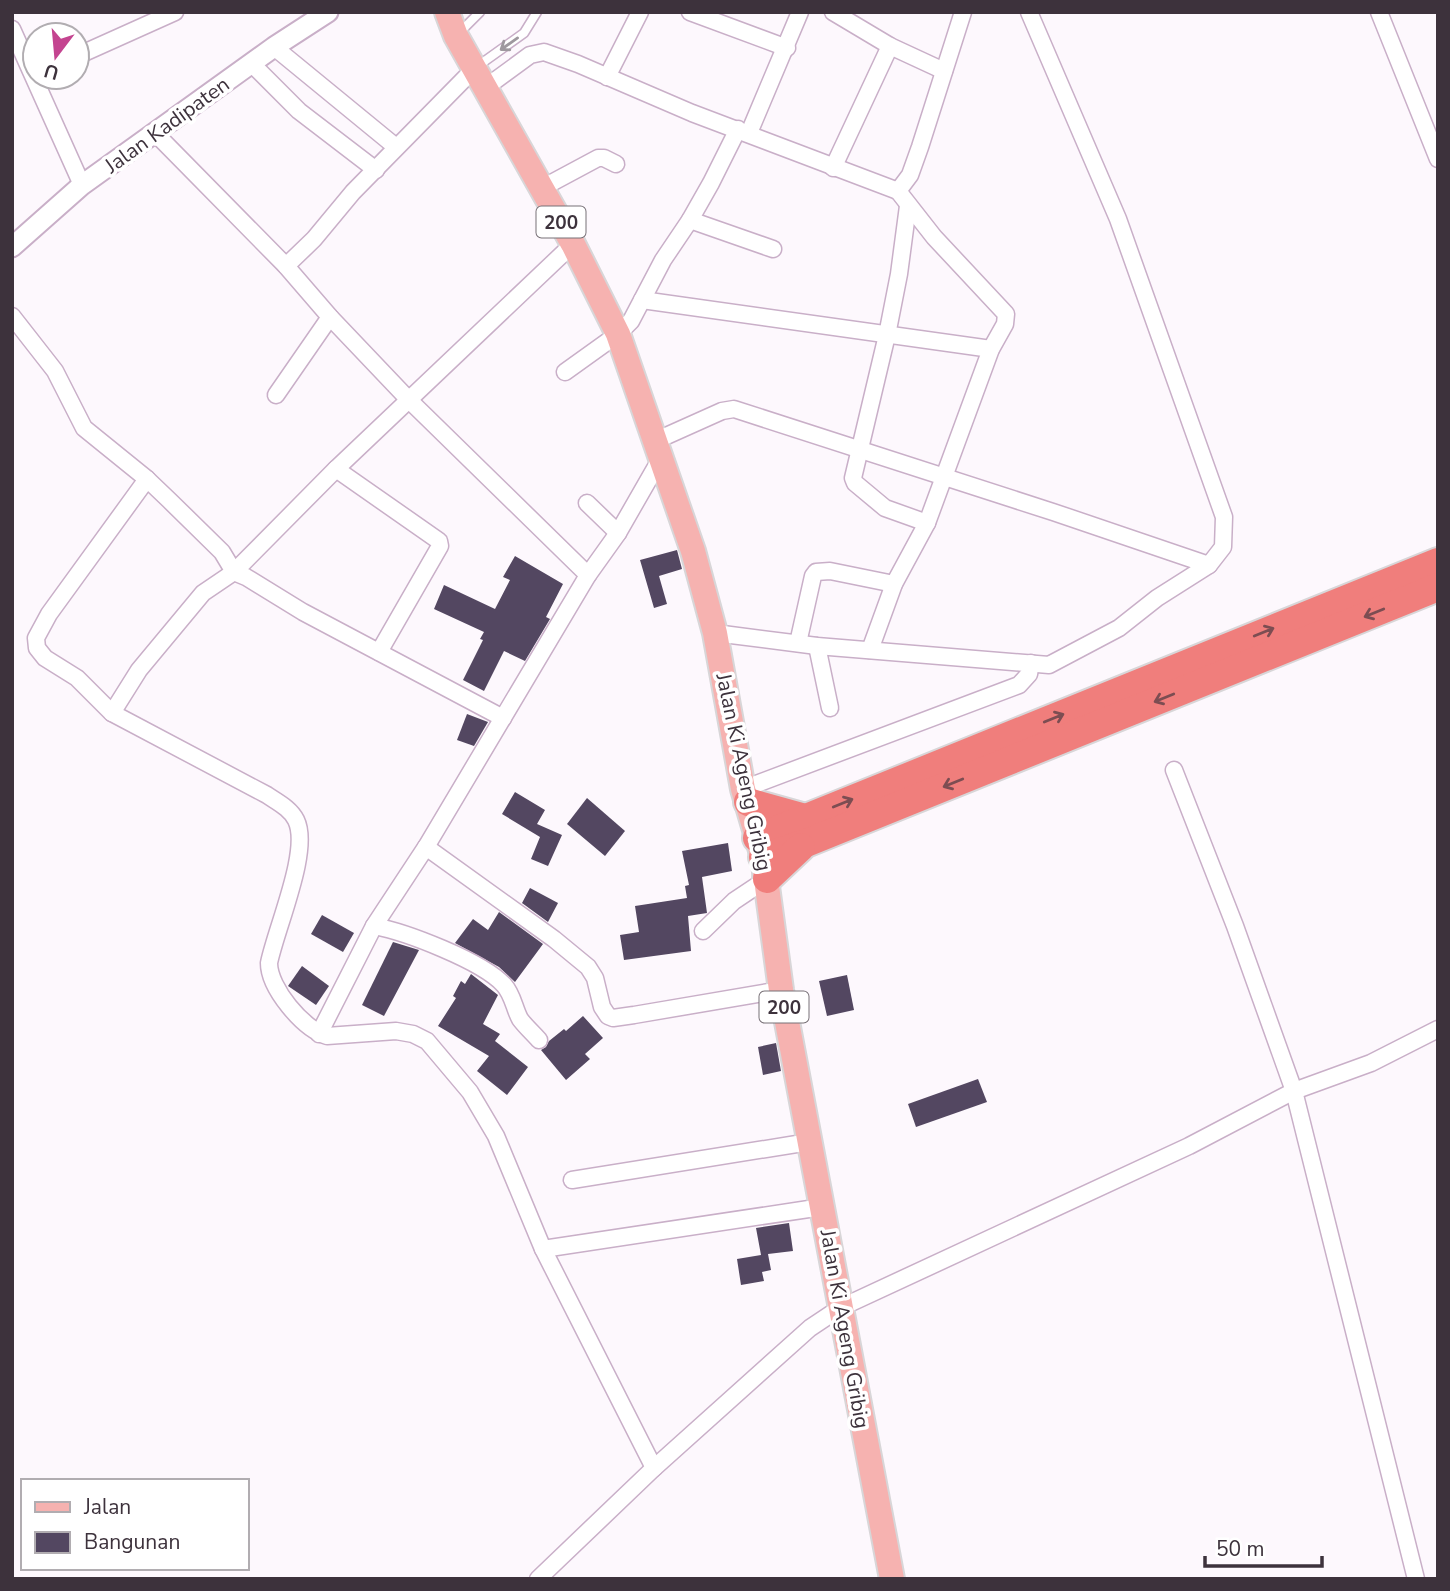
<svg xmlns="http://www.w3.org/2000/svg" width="1450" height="1591" font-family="'Nunito Sans',sans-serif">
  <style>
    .building { fill: #534761 }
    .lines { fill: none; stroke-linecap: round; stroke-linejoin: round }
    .service-casing { stroke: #c9afc8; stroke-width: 11 }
    .minor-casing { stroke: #c9afc8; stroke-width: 19 }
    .tertiary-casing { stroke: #c9afc8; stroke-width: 23 }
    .primary-casing { stroke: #d8d6d8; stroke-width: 28 }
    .motorway-casing { stroke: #d8d6d8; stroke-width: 32 }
    .service { stroke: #fff; stroke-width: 8 }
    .minor { stroke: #fff; stroke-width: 16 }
    .tertiary { stroke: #fff; stroke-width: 19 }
    .primary { stroke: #f6b2b0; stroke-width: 24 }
    .motorway { stroke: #f07e7c; stroke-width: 28 }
    .oneway { stroke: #9e989e }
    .oneway2 { stroke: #7c4d52 }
    .labels { text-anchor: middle; stroke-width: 7; stroke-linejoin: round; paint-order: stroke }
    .shield { fill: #fff; stroke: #777076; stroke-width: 2 }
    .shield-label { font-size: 19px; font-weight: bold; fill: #3d323c }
    .street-label { font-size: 21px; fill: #3d323c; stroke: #fff }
  </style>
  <rect width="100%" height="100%" fill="#fdf8fd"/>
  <!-- building -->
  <g class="building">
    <path d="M 677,550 L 682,569 L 659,576 L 667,604 L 654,608 L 640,560 Z"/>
    <path d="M 515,556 L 563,584 L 546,617 L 550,619 L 525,661 L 504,651 L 484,691 L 463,680 L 483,640 L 480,639 L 484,632 L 434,609 L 444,585 L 495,609 L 510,580 L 503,577 Z"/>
    <path d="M 467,714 L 488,722 L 474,746 L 457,740 Z"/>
    <path d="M 515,792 L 545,810 L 537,824 L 562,835 L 548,866 L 531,859 L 540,837 L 502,814 Z"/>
    <path d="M 587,798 L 625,831 L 605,856 L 567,824 Z"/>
    <path d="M 728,843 L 732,871 L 702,877 L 707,913 L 688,916 L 691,951 L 624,960 L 620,935 L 639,932 L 635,906 L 687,898 L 685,886 L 689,885 L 682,851 Z"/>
    <path d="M 530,888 L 558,903 L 548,922 L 522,903 Z"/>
    <path d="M 499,912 L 543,944 L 515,982 L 499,967 L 455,943 L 473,919 L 488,930 Z"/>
    <path d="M 322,915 L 354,933 L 343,952 L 311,934 Z"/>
    <path d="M 393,942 L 419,950 L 384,1016 L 362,1005 Z"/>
    <path d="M 302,966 L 329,986 L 316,1005 L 288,986 Z"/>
    <path d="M 471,974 L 498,995 L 483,1024 L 500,1034 L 495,1041 L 528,1067 L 507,1095 L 477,1071 L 489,1056 L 438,1026 L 456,998 L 453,996 L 461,981 L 465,984 Z"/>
    <path d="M 847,975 L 854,1010 L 827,1016 L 819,981 Z"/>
    <path d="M 583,1016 L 603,1038 L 585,1054 L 590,1059 L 566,1080 L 541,1050 L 546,1047 L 549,1041 L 564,1029 L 566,1031 Z"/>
    <path d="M 776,1043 L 781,1071 L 763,1075 L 758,1047 Z"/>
    <path d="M 978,1079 L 987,1102 L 916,1127 L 908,1104 Z"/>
    <path d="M 789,1223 L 793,1251 L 768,1254 L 771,1270 L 762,1272 L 764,1281 L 741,1285 L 737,1259 L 761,1255 L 756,1228 Z"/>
  </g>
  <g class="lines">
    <!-- service casing -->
    <g class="service-casing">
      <g id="service">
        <path d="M 458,34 L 480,12"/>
        <path d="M 475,68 L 524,33 L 537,12"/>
      </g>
    </g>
    <!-- minor casing -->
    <g class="minor-casing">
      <g id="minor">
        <path d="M 690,12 L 787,48"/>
        <path d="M 833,12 L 890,46 L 944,71"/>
        <path d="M 1379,12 L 1438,159"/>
        <path d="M 12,29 L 82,185"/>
        <path d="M 274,47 L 396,147"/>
        <path d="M 77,56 L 175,12"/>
        <path d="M 252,64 L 299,111 L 376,170"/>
        <path d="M 607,77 L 640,12"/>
        <path d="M 485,88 L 530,55 L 544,52 L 578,64 L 692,113 L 898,191"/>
        <path d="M 749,133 L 800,12"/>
        <path d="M 156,134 L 286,266 L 330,317 L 409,400 L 588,575"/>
        <path d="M 833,168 L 890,46"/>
        <path d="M 542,188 L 598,158 L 604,158 L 616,164"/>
        <path d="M 908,206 L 899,274 L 887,335 L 853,478 L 855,483 L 885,508 L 927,523"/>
        <path d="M 690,220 L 773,249"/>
        <path d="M 286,266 L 314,239 L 353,192 L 474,69"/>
        <path d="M 642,300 L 991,349"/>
        <path d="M 12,316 L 55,371 L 84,428 L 147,479 L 169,500 L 222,552 L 234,572 L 246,577 L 303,612 L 503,718"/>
        <path d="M 565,372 L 618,334 L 631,321 L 663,260 L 690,220 L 711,183 L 738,129"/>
        <path d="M 276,395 L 330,317"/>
        <path d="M 655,441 L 722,411 L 734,409 L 1053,512 L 1209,565"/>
        <path d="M 336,469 L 439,541 L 440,546 L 379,652"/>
        <path d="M 147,479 L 49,614 L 36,638 L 37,648 L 45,658 L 77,678 L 112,713 L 267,795 C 277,802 290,808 296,820 C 311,850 276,928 269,963 C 269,988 303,1029 327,1036 L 396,1031 L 413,1034 L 427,1041 L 470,1092 L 496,1136 L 543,1249 L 654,1468"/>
        <path d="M 587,503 L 618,533"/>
        <path d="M 715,633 L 817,646 L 1049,665 L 1119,628 L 1157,598 L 1209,565 L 1223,547 L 1224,517 L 1118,219 L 1029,12"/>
        <path d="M 798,643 L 813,576 L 816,572 L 830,571 L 894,584"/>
        <path d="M 817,646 L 830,708"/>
        <path d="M 870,650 L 894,584 L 927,523 L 991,349 L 1005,324 L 1006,314 L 934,237 L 898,191 L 910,175 L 920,147 L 963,12"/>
        <path d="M 112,713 L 139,670 L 203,593 L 234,572 L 336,469 L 573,244"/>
        <path d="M 1174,770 L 1235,926 L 1294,1091 L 1416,1579"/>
        <path d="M 743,789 L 1019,685 L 1029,674 L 1031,663"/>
        <path d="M 426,847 L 554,939 L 588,967 L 595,978 L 602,1007 L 608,1016 L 613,1018 L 634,1015 L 781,990"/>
        <path d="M 374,926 C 406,932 482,961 504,985 C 513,995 514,1008 520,1019 C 525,1026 533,1033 539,1040"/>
        <path d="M 703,931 L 734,901 L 767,879"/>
        <path d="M 319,1034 L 374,926 L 426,847 L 588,575 L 618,533 L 661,458"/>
        <path d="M 572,1180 L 809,1142"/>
        <path d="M 543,1249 L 822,1207"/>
        <path d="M 538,1579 L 654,1468 L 810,1328 L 840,1308 L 1189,1146 L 1294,1091 L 1371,1063 L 1438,1029"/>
      </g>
    </g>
    <!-- tertiary casing -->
    <g class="tertiary-casing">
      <path id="tertiary" d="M 12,247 L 82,185 L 274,47 L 328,12"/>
    </g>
    <!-- primary casing -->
    <g class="primary-casing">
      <path id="primary" d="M 447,12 L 456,36 L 573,244 L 618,334 L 693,551 L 715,633 L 743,789 L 763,857 L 781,990 L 892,1579"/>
    </g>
    <!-- motorway casing -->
    <g class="motorway-casing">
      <g id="motorway">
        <path d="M 748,802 L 805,818"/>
        <path d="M 757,838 L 1438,562"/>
        <path d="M 763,857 L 806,843 L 1438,587"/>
        <path d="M 767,879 L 801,847"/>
      </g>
    </g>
    <!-- service -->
    <use href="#service" class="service"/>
    <!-- minor -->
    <use href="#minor" class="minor"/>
    <!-- tertiary -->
    <use href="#tertiary" class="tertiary"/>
    <!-- primary -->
    <use href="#primary" class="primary"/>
    <!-- motorway -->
    <use href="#motorway" class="motorway"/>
  </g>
  <!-- one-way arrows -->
  <defs><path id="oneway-shaft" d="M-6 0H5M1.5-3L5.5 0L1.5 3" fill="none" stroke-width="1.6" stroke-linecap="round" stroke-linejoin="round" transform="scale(1.75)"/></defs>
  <use class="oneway" href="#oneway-shaft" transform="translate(509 44) rotate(145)"/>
  <g class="oneway2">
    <use href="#oneway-shaft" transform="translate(1374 613) rotate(158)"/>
    <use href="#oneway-shaft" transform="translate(1264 632) rotate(-22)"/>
    <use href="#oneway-shaft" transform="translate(1164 698) rotate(158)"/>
    <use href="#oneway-shaft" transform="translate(1054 718) rotate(-22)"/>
    <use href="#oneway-shaft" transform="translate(953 783) rotate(158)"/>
    <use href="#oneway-shaft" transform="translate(843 803) rotate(-22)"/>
  </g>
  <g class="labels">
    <!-- shield labels -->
    <g class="shield">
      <rect x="536.5" y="206.5" width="49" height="31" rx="5"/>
      <rect x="759.5" y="991.5" width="49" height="31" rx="5"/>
    </g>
    <g class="shield-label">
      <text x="561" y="229">200</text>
      <text x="784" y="1014">200</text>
    </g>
    <!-- street labels -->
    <g class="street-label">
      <text transform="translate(167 125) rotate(-36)" y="7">Jalan Kadipaten</text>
      <text transform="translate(744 772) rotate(78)" y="7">Jalan Ki Ageng Gribig</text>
      <text transform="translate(845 1329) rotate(80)" y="7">Jalan Ki Ageng Gribig</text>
    </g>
  </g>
  <!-- border -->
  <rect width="1450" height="1591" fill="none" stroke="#3d323c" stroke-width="28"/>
  <!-- legend -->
  <rect x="21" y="1479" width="228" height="91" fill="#ffffff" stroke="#b1adb1" stroke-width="2"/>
  <rect x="35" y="1502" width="35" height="10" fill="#f6b2b0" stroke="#b1adb1" stroke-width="2"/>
  <text x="84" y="1514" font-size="21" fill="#3d323c">Jalan</text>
  <rect x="35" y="1532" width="35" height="21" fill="#534761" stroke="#b1adb1" stroke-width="2"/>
  <text x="84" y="1549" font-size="21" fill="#3d323c">Bangunan</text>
  <!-- north arrow -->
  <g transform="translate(56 56) rotate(196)"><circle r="33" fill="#ffffff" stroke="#b1adb1" stroke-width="2"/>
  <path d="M0-5L12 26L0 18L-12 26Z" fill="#c44490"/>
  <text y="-10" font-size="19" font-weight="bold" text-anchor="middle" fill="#3d323c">U</text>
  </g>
  <!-- scale -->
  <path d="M1205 1556v10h117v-10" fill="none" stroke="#3d323c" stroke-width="3.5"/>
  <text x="1216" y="1556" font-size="21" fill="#3d323c" stroke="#ffffff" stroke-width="5" paint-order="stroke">50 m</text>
</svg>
